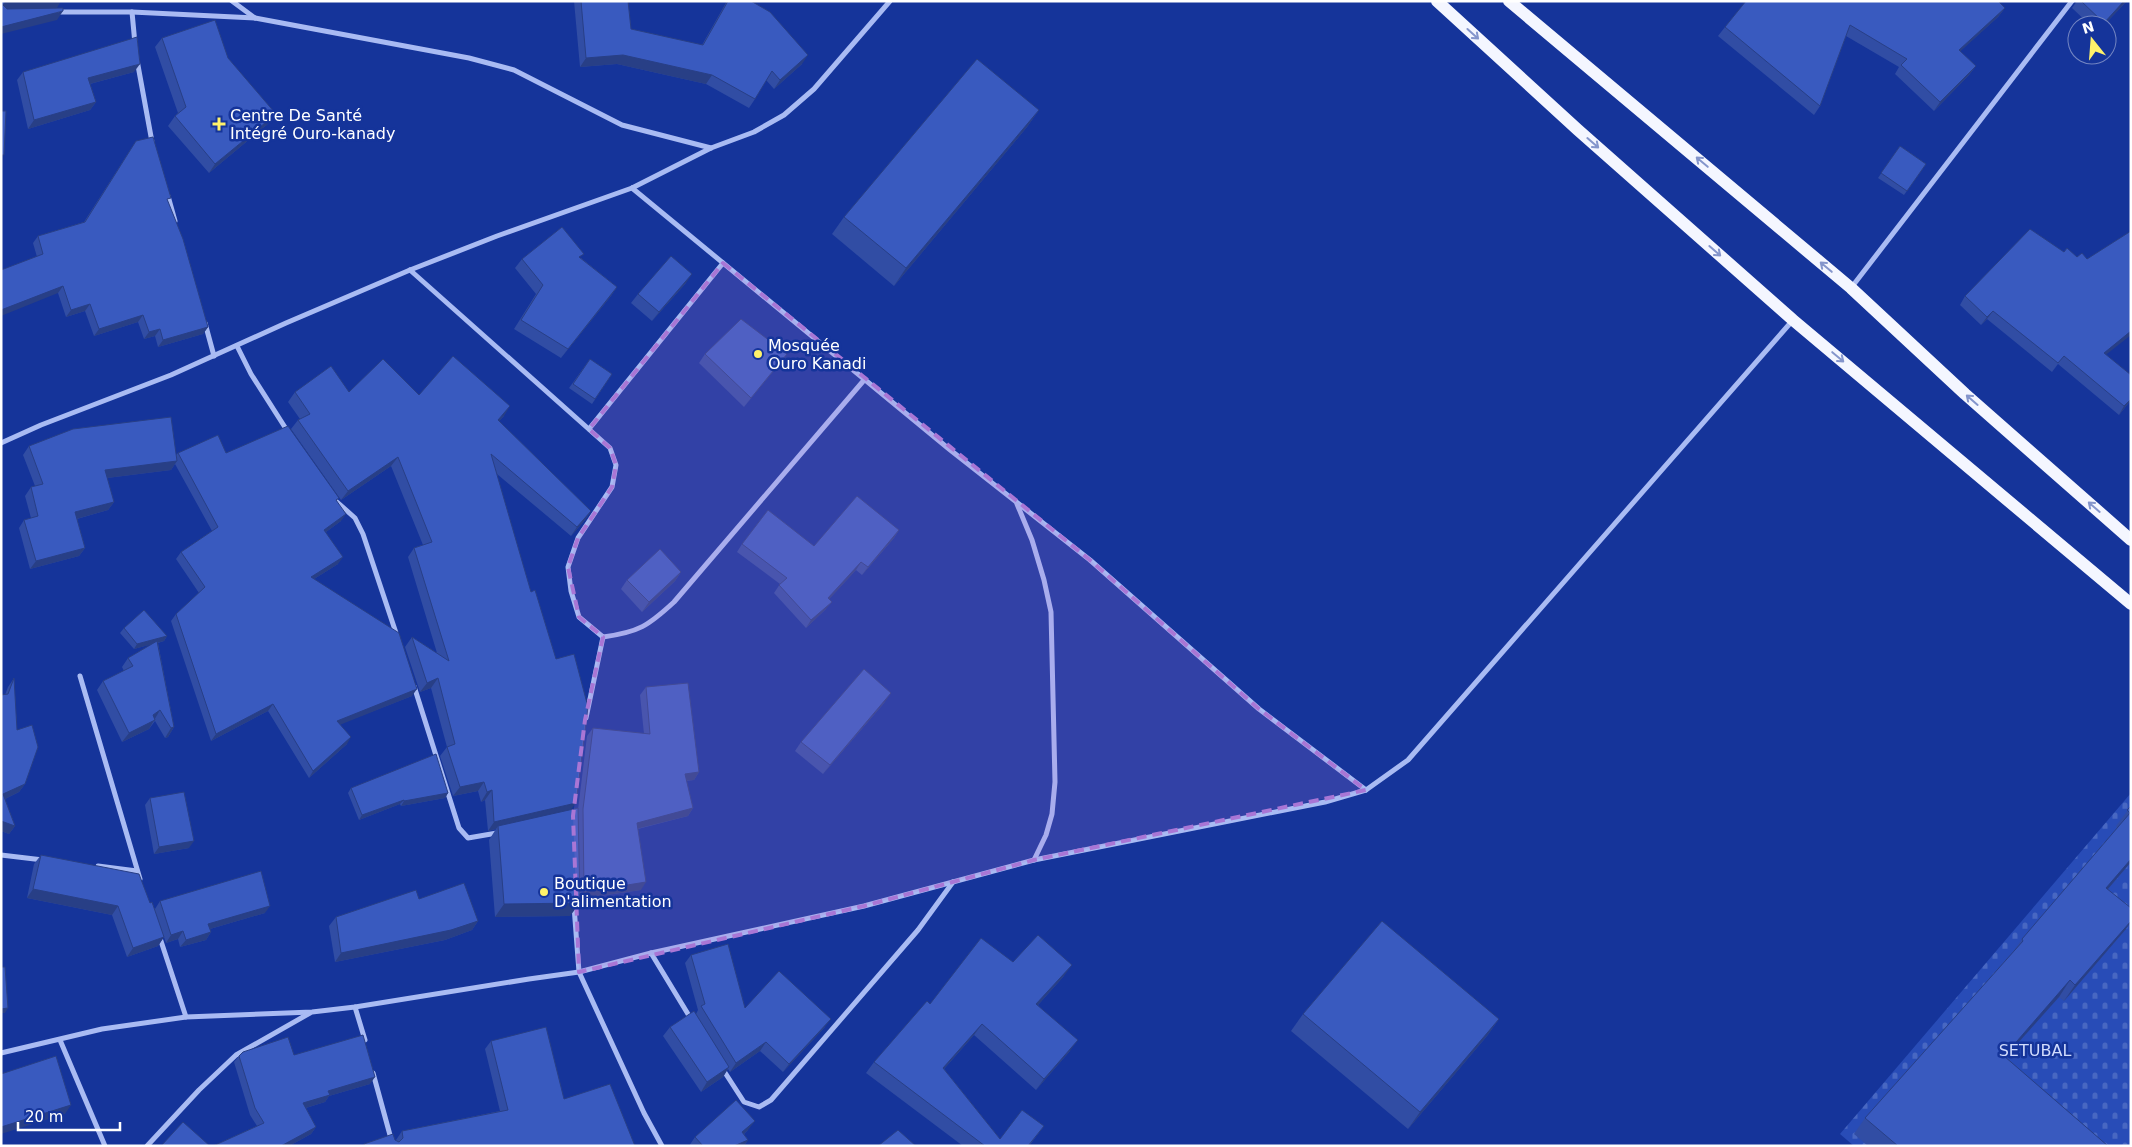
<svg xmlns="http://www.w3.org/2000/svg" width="2132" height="1147" font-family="'DejaVu Sans',sans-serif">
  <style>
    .cemetery { fill: url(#cemetery-stones) }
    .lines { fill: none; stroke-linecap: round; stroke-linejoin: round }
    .street { stroke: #a9bbf3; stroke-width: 5 }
    .primary { stroke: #f4f6ff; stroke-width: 12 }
    .wall { fill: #314da4 }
    .shaded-wall { fill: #283f86 }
    .building { fill: #395abf; stroke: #283f86 }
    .oneway { stroke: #8495cc }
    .marked { fill: #a976d5; fill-opacity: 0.2; stroke: #a976d5; stroke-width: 4; stroke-dasharray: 10 6; stroke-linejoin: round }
    .poi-dot { fill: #fff26a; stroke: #15349a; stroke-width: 2 }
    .labels { text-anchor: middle; stroke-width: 5; stroke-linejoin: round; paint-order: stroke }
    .poi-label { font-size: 16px; fill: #fff; stroke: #15349a; text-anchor: start }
    .park-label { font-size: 16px; fill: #d1dcfd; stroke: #15349a }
  </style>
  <defs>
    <pattern id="cemetery-stones" width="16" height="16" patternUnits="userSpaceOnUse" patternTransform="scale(1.25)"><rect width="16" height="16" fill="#284cb7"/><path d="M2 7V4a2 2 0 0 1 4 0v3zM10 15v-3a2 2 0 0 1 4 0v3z" fill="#4867c2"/></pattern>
  </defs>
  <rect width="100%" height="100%" fill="#15349a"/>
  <!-- cemetery -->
  <path class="cemetery" d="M 2131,793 L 2131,1146 L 1854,1146 L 1840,1134 Z"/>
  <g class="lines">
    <!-- street -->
    <g class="street">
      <path d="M 232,1 L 255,18"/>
      <path d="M 57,12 L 132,12 L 255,18 L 469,58 L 514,70 L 622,125 L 711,148"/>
      <path d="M 132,12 L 135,44"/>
      <path d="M 137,60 L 152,142"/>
      <path d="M 632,188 L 949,449 L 1090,560 L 1259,709 L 1366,790"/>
      <path d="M 168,196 L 175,221"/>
      <path d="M 410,270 L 610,448 L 616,465 L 612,487 L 578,538 L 568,567 L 571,591 L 579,617 L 603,637 C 639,632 648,626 674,602 L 865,379"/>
      <path d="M 1851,288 L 2072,1"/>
      <path d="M 205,323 L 214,356"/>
      <path d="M 237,346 L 251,374 L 288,432"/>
      <path d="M 589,429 L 723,263"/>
      <path d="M 1,443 L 41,425 L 171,375 L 286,323 L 410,270 L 497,236 L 632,188 L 711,148 L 754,132 L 784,115 L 814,89 L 890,1"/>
      <path d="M 337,502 L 355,518 L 363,534 L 397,636"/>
      <path d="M 1017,504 L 1032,540 L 1044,580 L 1051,612 L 1055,782 L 1052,814 L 1046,835 L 1034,860"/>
      <path d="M 80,676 L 140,879"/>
      <path d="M 414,686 L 459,828 L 468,838 L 497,833"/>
      <path d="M 586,718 L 603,637"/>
      <path d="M 1,855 L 43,860"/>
      <path d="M 98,866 L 137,871"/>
      <path d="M 574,906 L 579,972 L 644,1113 L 662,1146"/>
      <path d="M 159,935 L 186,1017"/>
      <path d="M 651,953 L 691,1019"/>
      <path d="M 355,1007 L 365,1040"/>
      <path d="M 60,1040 L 105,1146"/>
      <path d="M 1,1053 L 102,1029 L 186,1017 L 312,1012 L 355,1007 L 529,979 L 579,972 L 651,953 L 864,906 L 1034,860 L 1325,802 L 1366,790 L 1408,760 L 1793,320"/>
      <path d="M 722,1068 L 744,1102 L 759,1107 L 771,1100 L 918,930 L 953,882"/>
      <path d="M 373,1073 L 393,1146"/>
      <path d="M 147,1146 L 199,1090 L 236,1055 L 310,1013"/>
    </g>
    <!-- primary -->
    <g class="primary">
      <path d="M 1437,1 L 1578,130 L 1793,320 L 2131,604"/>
      <path d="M 1509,1 L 1851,288 L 1965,394 L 2131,540"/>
    </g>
  </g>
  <!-- wall -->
  <g class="wall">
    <path d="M 574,1 L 628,1 L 631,29 L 702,45 L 727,1 L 751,1 L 802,64 L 774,89 L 766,80 L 755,99 L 749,108 L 706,84 L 617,64 L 580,67 Z"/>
    <path d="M 2077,1 L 2127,1 L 2104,25 L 2090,25 L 2072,8 Z"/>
    <path d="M 2005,8 L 1998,17 L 1960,51 L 1976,66 L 1969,75 L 1934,111 L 1895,74 L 1899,67 L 1846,36 L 1820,106 L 1814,115 L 1718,36 L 1725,27 Z"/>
    <path d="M 162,38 L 228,58 L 269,123 L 209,173 L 168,126 L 175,116 L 178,113 L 155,47 Z"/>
    <path d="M 23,72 L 134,72 L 90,84 L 96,102 L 90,110 L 28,129 L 17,80 Z"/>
    <path d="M 1039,110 L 1027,127 L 894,286 L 832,234 L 844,217 Z"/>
    <path d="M 136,141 L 168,202 L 208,327 L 203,334 L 158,347 L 155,336 L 144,339 L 138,322 L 94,336 L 85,311 L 66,317 L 58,293 L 37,257 L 33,243 L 38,236 L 84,222 Z"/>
    <path d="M 1900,146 L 1926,164 L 1904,195 L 1878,178 Z"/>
    <path d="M 581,258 L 617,287 L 611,296 L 561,358 L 514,329 L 536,294 L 515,268 L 522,259 Z"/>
    <path d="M 686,283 L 652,321 L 631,303 L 638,294 Z"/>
    <path d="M 1965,296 L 2106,355 L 2131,375 L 2131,400 L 2119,415 L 2058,364 L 2052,372 L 1987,319 L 1981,325 L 1960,305 Z"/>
    <path d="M 705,354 L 787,354 L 780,363 L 744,407 L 699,363 Z"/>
    <path d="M 590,359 L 612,374 L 592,404 L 569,388 Z"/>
    <path d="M 295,392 L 349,392 L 419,395 L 504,416 L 499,421 L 591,511 L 585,520 L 571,536 L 497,474 L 571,810 L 578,810 L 587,736 L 593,728 L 644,734 L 640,695 L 646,687 L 699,772 L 694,780 L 686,781 L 693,808 L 688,816 L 638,829 L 641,890 L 580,899 L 570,916 L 495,917 L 489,840 L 496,829 L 488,831 L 485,800 L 481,802 L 478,791 L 453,796 L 440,756 L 447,747 L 431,688 L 420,692 L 405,647 L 412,637 L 437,653 L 408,557 L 414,548 L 423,545 L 391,466 L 341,500 L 291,429 L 298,420 L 300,419 L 288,402 Z"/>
    <path d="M 29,446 L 176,455 L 178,453 L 226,453 L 337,501 L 341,521 L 326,532 L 338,564 L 314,579 L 412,696 L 340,724 L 347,744 L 309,778 L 268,711 L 211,741 L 171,621 L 176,614 L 199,593 L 176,559 L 181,552 L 212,531 L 175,464 L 171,470 L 107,478 L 114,502 L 108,510 L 77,519 L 85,548 L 79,556 L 30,569 L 19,528 L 24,520 L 31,518 L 25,496 L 31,487 L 35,486 L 23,455 Z"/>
    <path d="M 899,530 L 894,538 L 862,575 L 856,570 L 829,599 L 826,609 L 806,628 L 774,593 L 780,584 L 737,552 L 742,544 L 814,546 Z"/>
    <path d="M 681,572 L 675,581 L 642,612 L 621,589 L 627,580 Z"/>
    <path d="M 124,628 L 167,636 L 164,641 L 158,643 L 174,727 L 168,737 L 165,738 L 155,721 L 149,729 L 122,742 L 97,690 L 103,681 L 124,671 L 122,667 L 128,658 L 152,644 L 134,649 L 120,633 Z"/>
    <path d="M 14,678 L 17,730 L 25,784 L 19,792 L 5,799 L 15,826 L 9,834 L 1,831 L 1,695 L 5,695 L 8,687 Z"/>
    <path d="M 885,702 L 823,774 L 795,751 L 801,742 Z"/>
    <path d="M 351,788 L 448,793 L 445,798 L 401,806 L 400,804 L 359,820 L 348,793 Z"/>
    <path d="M 150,798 L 189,848 L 154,854 L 145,805 Z"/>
    <path d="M 2131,806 L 2131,862 L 2108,889 L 2126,929 L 2064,1001 L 2059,997 L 2005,1057 L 2108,1146 L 1868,1146 L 1854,1134 L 1865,1118 L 2013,952 L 2022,939 L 2117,828 L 2116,826 Z"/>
    <path d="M 41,855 L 150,903 L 155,909 L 160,901 L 265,913 L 210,929 L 211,932 L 206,940 L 180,947 L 178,939 L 166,943 L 164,937 L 158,946 L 127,957 L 112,915 L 27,898 L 34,864 Z"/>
    <path d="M 419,899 L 478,921 L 472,930 L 445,940 L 335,962 L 329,926 L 336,917 Z"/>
    <path d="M 691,955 L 745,1008 L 825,1027 L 783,1072 L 760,1051 L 730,1072 L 728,1069 L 723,1077 L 701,1092 L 663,1036 L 670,1027 L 696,1014 L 698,1010 L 685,963 Z"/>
    <path d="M 1064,976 L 1038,1005 L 1070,1051 L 1036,1090 L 974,1035 L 944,1069 L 1000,1139 L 1044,1126 L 1029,1146 L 963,1146 L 866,1073 L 874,1062 L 930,1004 Z"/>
    <path d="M 1303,1014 L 1499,1019 L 1487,1036 L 1408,1129 L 1291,1031 Z"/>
    <path d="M 491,1041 L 564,1099 L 635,1146 L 363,1146 L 364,1144 L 396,1141 L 396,1140 L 402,1131 L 500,1111 L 485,1049 Z"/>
    <path d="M 294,1055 L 370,1084 L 329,1096 L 325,1102 L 306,1108 L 316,1127 L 311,1134 L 289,1146 L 213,1146 L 257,1126 L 250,1115 L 234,1062 L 239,1056 Z"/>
    <path d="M 748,1130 L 744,1134 L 748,1140 L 744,1146 L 689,1146 L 695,1137 Z"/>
  </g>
  <!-- shaded-wall -->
  <g class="shaded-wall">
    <path d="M 6,1 L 61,1 L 57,8 L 1,9 L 1,7 Z"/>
    <path d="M 2124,1 L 2127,1 L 2104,25 L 2102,25 Z"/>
    <path d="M 2005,8 L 1998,17 L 1952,59 L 1959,50 Z"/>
    <path d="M 63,11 L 57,20 L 1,34 L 1,27 Z"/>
    <path d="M 623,55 L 712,75 L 706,84 L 617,64 L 580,67 L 586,58 Z"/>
    <path d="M 808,55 L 802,64 L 774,89 L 780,80 Z"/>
    <path d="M 140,64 L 134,72 L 82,86 L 88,78 Z"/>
    <path d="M 1976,66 L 1969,75 L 1934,111 L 1940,102 Z"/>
    <path d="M 96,102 L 90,110 L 28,129 L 34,120 Z"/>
    <path d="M 1039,110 L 1027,127 L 894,286 L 906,268 Z"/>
    <path d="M 276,114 L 269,123 L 209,173 L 215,164 Z"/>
    <path d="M 692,274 L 686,283 L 652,321 L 659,312 Z"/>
    <path d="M 63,286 L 58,293 L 1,316 L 1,310 Z"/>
    <path d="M 617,287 L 611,296 L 561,358 L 568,349 Z"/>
    <path d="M 90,304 L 85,311 L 66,317 L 71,310 Z"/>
    <path d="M 1993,311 L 1987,319 L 1981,325 L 1987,317 Z"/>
    <path d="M 143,315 L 138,322 L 94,336 L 99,329 Z"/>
    <path d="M 208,327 L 203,334 L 158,347 L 163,340 Z"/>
    <path d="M 160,329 L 155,336 L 144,339 L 149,332 Z"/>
    <path d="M 2131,331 L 2131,335 L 2098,361 L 2104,353 Z"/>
    <path d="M 787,354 L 780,363 L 744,407 L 751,398 Z"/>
    <path d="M 2131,399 L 2131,400 L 2119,415 L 2124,406 Z"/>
    <path d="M 510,406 L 504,416 L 491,430 L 498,420 Z"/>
    <path d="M 398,457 L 391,466 L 341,500 L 348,491 Z"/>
    <path d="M 177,461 L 171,470 L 99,479 L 105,470 Z"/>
    <path d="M 114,502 L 108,510 L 69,521 L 75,512 Z"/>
    <path d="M 591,511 L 585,520 L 571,536 L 577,527 Z"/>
    <path d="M 346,514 L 341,521 L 319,537 L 324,530 Z"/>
    <path d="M 899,530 L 894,538 L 862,575 L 868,567 Z"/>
    <path d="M 85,548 L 79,556 L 30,569 L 36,561 Z"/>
    <path d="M 343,557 L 338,564 L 306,584 L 311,577 Z"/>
    <path d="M 861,562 L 856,570 L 823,606 L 828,598 Z"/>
    <path d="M 681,572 L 675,581 L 642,612 L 649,602 Z"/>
    <path d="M 832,602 L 826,609 L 806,628 L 811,620 Z"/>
    <path d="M 167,636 L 164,641 L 134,649 L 137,644 Z"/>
    <path d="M 438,678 L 431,688 L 420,692 L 427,683 Z"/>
    <path d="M 417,689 L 412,696 L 332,728 L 337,721 Z"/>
    <path d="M 891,693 L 885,702 L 823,774 L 830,765 Z"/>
    <path d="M 273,704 L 268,711 L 211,741 L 216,734 Z"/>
    <path d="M 160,710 L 149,729 L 122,742 L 129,733 Z"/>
    <path d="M 174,727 L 168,737 L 165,738 L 171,728 Z"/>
    <path d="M 351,737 L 347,744 L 309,778 L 313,771 Z"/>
    <path d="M 699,772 L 694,780 L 679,781 L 685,774 Z"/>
    <path d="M 484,782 L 478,791 L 453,796 L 460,787 Z"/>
    <path d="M 25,784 L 19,792 L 1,801 L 3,794 Z"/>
    <path d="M 492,790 L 485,800 L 481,802 L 487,792 Z"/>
    <path d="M 448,793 L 445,798 L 401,806 L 404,801 Z"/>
    <path d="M 404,800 L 400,804 L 359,820 L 362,815 Z"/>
    <path d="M 576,803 L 569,812 L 498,826 L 496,829 L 488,831 L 494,822 Z"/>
    <path d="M 693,808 L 688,816 L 632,830 L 637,823 Z"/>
    <path d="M 1,821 L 15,826 L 9,834 L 1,831 Z"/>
    <path d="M 194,841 L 189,848 L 154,854 L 159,847 Z"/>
    <path d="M 2131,859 L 2131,862 L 2095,904 L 2106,888 Z"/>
    <path d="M 646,882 L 641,890 L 578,899 L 584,892 Z"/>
    <path d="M 33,889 L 118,906 L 112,915 L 27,898 Z"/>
    <path d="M 580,903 L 570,916 L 495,917 L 504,904 Z"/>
    <path d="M 270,906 L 265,913 L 203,931 L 208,924 Z"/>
    <path d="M 478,921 L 472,930 L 445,940 L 335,962 L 341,953 Z"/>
    <path d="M 2131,921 L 2131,922 L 2126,929 L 2064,1001 L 2075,985 Z"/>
    <path d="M 183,931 L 178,939 L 166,943 L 171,935 Z"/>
    <path d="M 211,932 L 206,940 L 180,947 L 186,940 Z"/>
    <path d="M 164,937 L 158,946 L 127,957 L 133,948 Z"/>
    <path d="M 1072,965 L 1064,976 L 1029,1015 L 1036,1004 Z"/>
    <path d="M 2070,980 L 2059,997 L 1992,1072 L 2004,1056 Z"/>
    <path d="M 8,1008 L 5,1013 L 1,1013 L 1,1009 Z"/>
    <path d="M 831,1019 L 825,1027 L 783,1072 L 789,1064 Z"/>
    <path d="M 1499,1019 L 1487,1036 L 1408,1129 L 1420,1112 Z"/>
    <path d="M 982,1024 L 974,1035 L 935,1079 L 943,1068 Z"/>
    <path d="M 1078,1040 L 1070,1051 L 1036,1090 L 1044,1079 Z"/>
    <path d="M 766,1042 L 760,1051 L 730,1072 L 736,1063 Z"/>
    <path d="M 729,1067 L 723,1077 L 701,1092 L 707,1082 Z"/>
    <path d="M 375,1077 L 370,1084 L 329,1096 L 325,1102 L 299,1110 L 303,1103 L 328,1091 Z"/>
    <path d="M 71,1105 L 65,1114 L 1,1134 L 1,1127 Z"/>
    <path d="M 755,1121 L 748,1130 L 736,1141 L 742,1132 Z"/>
    <path d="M 316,1127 L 311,1134 L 289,1146 L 281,1146 Z"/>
    <path d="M 748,1140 L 744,1146 L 734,1146 Z"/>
  </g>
  <!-- building -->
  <g class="building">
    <path d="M 1,1 L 6,1 L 3,5 L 7,9 L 63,8 L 63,11 L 1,27 Z"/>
    <path d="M 581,1 L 628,1 L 631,29 L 703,45 L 728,1 L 751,1 L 770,12 L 808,55 L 780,80 L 772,71 L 755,99 L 712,75 L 623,55 L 586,58 Z"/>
    <path d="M 1746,1 L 1998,1 L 2005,8 L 1959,50 L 1976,66 L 1940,102 L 1901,65 L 1907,59 L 1850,25 L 1820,106 L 1725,27 Z"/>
    <path d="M 2081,1 L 2124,1 L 2104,23 Z"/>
    <path d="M 215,20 L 228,58 L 276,114 L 215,164 L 175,116 L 186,107 L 162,38 Z"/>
    <path d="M 137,37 L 140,64 L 88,78 L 96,102 L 34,120 L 23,72 Z"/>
    <path d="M 977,59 L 1039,110 L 906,268 L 844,217 Z"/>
    <path d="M 1,111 L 6,111 L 4,155 L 1,155 Z"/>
    <path d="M 153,137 L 171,198 L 167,199 L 183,239 L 208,327 L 163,340 L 160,329 L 149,332 L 143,315 L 99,329 L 90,304 L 71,310 L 63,286 L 1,310 L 1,270 L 43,254 L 38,236 L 85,222 L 136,141 Z"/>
    <path d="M 1900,146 L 1926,164 L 1907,191 L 1881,173 Z"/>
    <path d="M 562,227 L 584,254 L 579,257 L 617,287 L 568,349 L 521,320 L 543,285 L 522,259 Z"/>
    <path d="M 2030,229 L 2064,252 L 2067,248 L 2077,257 L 2082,253 L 2087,259 L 2131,231 L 2131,331 L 2104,353 L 2131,375 L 2131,399 L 2124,406 L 2064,356 L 2058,363 L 1993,311 L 1987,317 L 1965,296 Z"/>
    <path d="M 671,256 L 692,274 L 659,312 L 638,294 Z"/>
    <path d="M 741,319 L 787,354 L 751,398 L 705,354 Z"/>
    <path d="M 453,356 L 510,406 L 498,420 L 591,511 L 577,527 L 491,454 L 531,592 L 535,590 L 556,659 L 574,654 L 588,707 L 576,803 L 494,822 L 492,790 L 487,792 L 484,782 L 460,787 L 447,747 L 455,744 L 438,678 L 427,683 L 412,637 L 449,661 L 414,548 L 432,542 L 398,457 L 348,491 L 298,420 L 310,414 L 295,392 L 331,366 L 349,392 L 383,359 L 419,395 Z"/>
    <path d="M 590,359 L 612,374 L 595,399 L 573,384 Z"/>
    <path d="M 171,417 L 177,461 L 105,470 L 114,502 L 75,512 L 85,548 L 36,561 L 24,520 L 38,516 L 31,487 L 43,484 L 29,446 L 73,429 Z"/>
    <path d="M 288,426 L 339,498 L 336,500 L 346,514 L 324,530 L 343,557 L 311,577 L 399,633 L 417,689 L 337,721 L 351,737 L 313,771 L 273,704 L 216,734 L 176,614 L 205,587 L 181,552 L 218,527 L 178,453 L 218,435 L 226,453 Z"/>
    <path d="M 857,496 L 899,530 L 868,567 L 861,562 L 828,598 L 832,602 L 811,620 L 779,585 L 787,578 L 742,544 L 768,510 L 814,546 Z"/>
    <path d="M 660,549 L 681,572 L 649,602 L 627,580 Z"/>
    <path d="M 144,610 L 167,636 L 137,644 L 124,628 Z"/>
    <path d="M 157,641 L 174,727 L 171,728 L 160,710 L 153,715 L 155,720 L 129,733 L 103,681 L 133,666 L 128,658 Z"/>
    <path d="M 864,669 L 891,693 L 830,765 L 801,742 Z"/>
    <path d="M 14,678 L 17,730 L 32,725 L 38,747 L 25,784 L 3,794 L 15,826 L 1,821 L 1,695 L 8,694 Z"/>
    <path d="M 688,683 L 699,772 L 685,774 L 693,808 L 637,823 L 646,882 L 584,892 L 583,809 L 593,728 L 650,734 L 646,687 Z"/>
    <path d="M 436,754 L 448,793 L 404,801 L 404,800 L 362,815 L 351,788 Z"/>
    <path d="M 184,792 L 194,841 L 159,847 L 150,798 Z"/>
    <path d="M 2131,806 L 2131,859 L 2106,888 L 2131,908 L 2131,921 L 2075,985 L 2070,980 L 2004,1056 L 2108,1146 L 1898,1146 L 1865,1118 L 2023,941 L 2022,939 L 2130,813 L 2127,810 Z"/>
    <path d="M 578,808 L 580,903 L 504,904 L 498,826 Z"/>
    <path d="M 41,855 L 139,874 L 150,903 L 152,902 L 164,937 L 133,948 L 118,906 L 33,889 Z"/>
    <path d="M 261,871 L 270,906 L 208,924 L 211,932 L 186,940 L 183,931 L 171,935 L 160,901 Z"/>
    <path d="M 464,883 L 478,921 L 451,930 L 341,953 L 336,917 L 416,890 L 419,899 Z"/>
    <path d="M 1382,921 L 1499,1019 L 1420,1112 L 1303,1014 Z"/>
    <path d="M 1038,935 L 1072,965 L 1036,1004 L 1078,1040 L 1044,1079 L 982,1024 L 943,1068 L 1000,1139 L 1022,1110 L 1044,1126 L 1028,1146 L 985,1146 L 874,1062 L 927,1001 L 930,1004 L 981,938 L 1013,962 Z"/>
    <path d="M 728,944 L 745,1008 L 779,971 L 831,1019 L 789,1064 L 766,1042 L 736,1063 L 701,1006 L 705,1004 L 691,955 Z"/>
    <path d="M 1,967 L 5,967 L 8,1008 L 1,1009 Z"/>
    <path d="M 694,1011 L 729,1067 L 707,1082 L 670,1027 Z"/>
    <path d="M 546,1027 L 564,1099 L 610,1084 L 635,1146 L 365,1146 L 364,1144 L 393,1134 L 395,1140 L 399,1142 L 403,1138 L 402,1131 L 508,1110 L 491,1041 Z"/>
    <path d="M 363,1035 L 375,1077 L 328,1091 L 330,1095 L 303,1103 L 316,1127 L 281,1146 L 213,1146 L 264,1123 L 255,1108 L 239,1056 L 243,1052 L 288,1037 L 294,1055 Z"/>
    <path d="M 56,1056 L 71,1105 L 1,1127 L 1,1074 Z"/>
    <path d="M 736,1100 L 755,1121 L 742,1132 L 748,1140 L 734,1146 L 703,1146 L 695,1137 Z"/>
    <path d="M 183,1122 L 210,1146 L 161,1146 Z"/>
    <path d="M 898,1130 L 916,1146 L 878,1146 Z"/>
  </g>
  <!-- one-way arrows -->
  <defs><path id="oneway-shaft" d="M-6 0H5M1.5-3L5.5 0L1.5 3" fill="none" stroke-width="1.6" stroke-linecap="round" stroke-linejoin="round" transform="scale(1.25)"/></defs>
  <g class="oneway">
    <use href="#oneway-shaft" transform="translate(1473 34) rotate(42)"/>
    <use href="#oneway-shaft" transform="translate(1593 143) rotate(41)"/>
    <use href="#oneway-shaft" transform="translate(1702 162) rotate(-140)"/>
    <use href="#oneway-shaft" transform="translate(1715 251) rotate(41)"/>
    <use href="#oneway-shaft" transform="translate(1826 267) rotate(-140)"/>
    <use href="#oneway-shaft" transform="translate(1838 357) rotate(40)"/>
    <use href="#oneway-shaft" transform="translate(1972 400) rotate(-139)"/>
    <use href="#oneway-shaft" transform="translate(2094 507) rotate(-139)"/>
  </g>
  <!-- marked area -->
  <path class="marked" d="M 723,263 L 1090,560 L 1259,709 L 1366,790 L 1034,860 L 864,906 L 579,972 L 573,816 L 585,720 L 603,637 L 579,617 L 568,567 L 578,538 L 612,487 L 616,465 L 610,448 L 589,429 Z"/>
  <!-- markers -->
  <g class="poi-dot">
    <path d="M216.5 116.5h5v5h5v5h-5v5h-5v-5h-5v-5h5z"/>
    <circle cx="758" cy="354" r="5"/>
    <circle cx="544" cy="892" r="5"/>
  </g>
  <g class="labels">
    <!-- poi labels -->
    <g class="poi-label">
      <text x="230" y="121">Centre De Santé<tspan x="230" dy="18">Intégré Ouro-kanady</tspan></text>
      <text x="768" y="351">Mosquée<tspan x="768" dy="18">Ouro Kanadi</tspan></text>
      <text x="554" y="889">Boutique<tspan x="554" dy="18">D'alimentation</tspan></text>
    </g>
    <!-- park labels -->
    <g class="park-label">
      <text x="2035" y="1056">SETUBAL</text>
    </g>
  </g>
  <!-- border -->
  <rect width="2132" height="1147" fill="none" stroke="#ffffff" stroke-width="5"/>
  <!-- north arrow -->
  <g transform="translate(2092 40) rotate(343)"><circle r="24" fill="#15349a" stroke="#7385c2"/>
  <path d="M0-4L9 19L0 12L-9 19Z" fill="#fff26a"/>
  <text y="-8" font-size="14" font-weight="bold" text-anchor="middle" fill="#ffffff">N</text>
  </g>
  <!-- scale -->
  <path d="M18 1122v8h102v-8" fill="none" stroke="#ffffff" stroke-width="2.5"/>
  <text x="25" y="1122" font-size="15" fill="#ffffff" stroke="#15349a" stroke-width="4" paint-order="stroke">20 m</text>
</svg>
